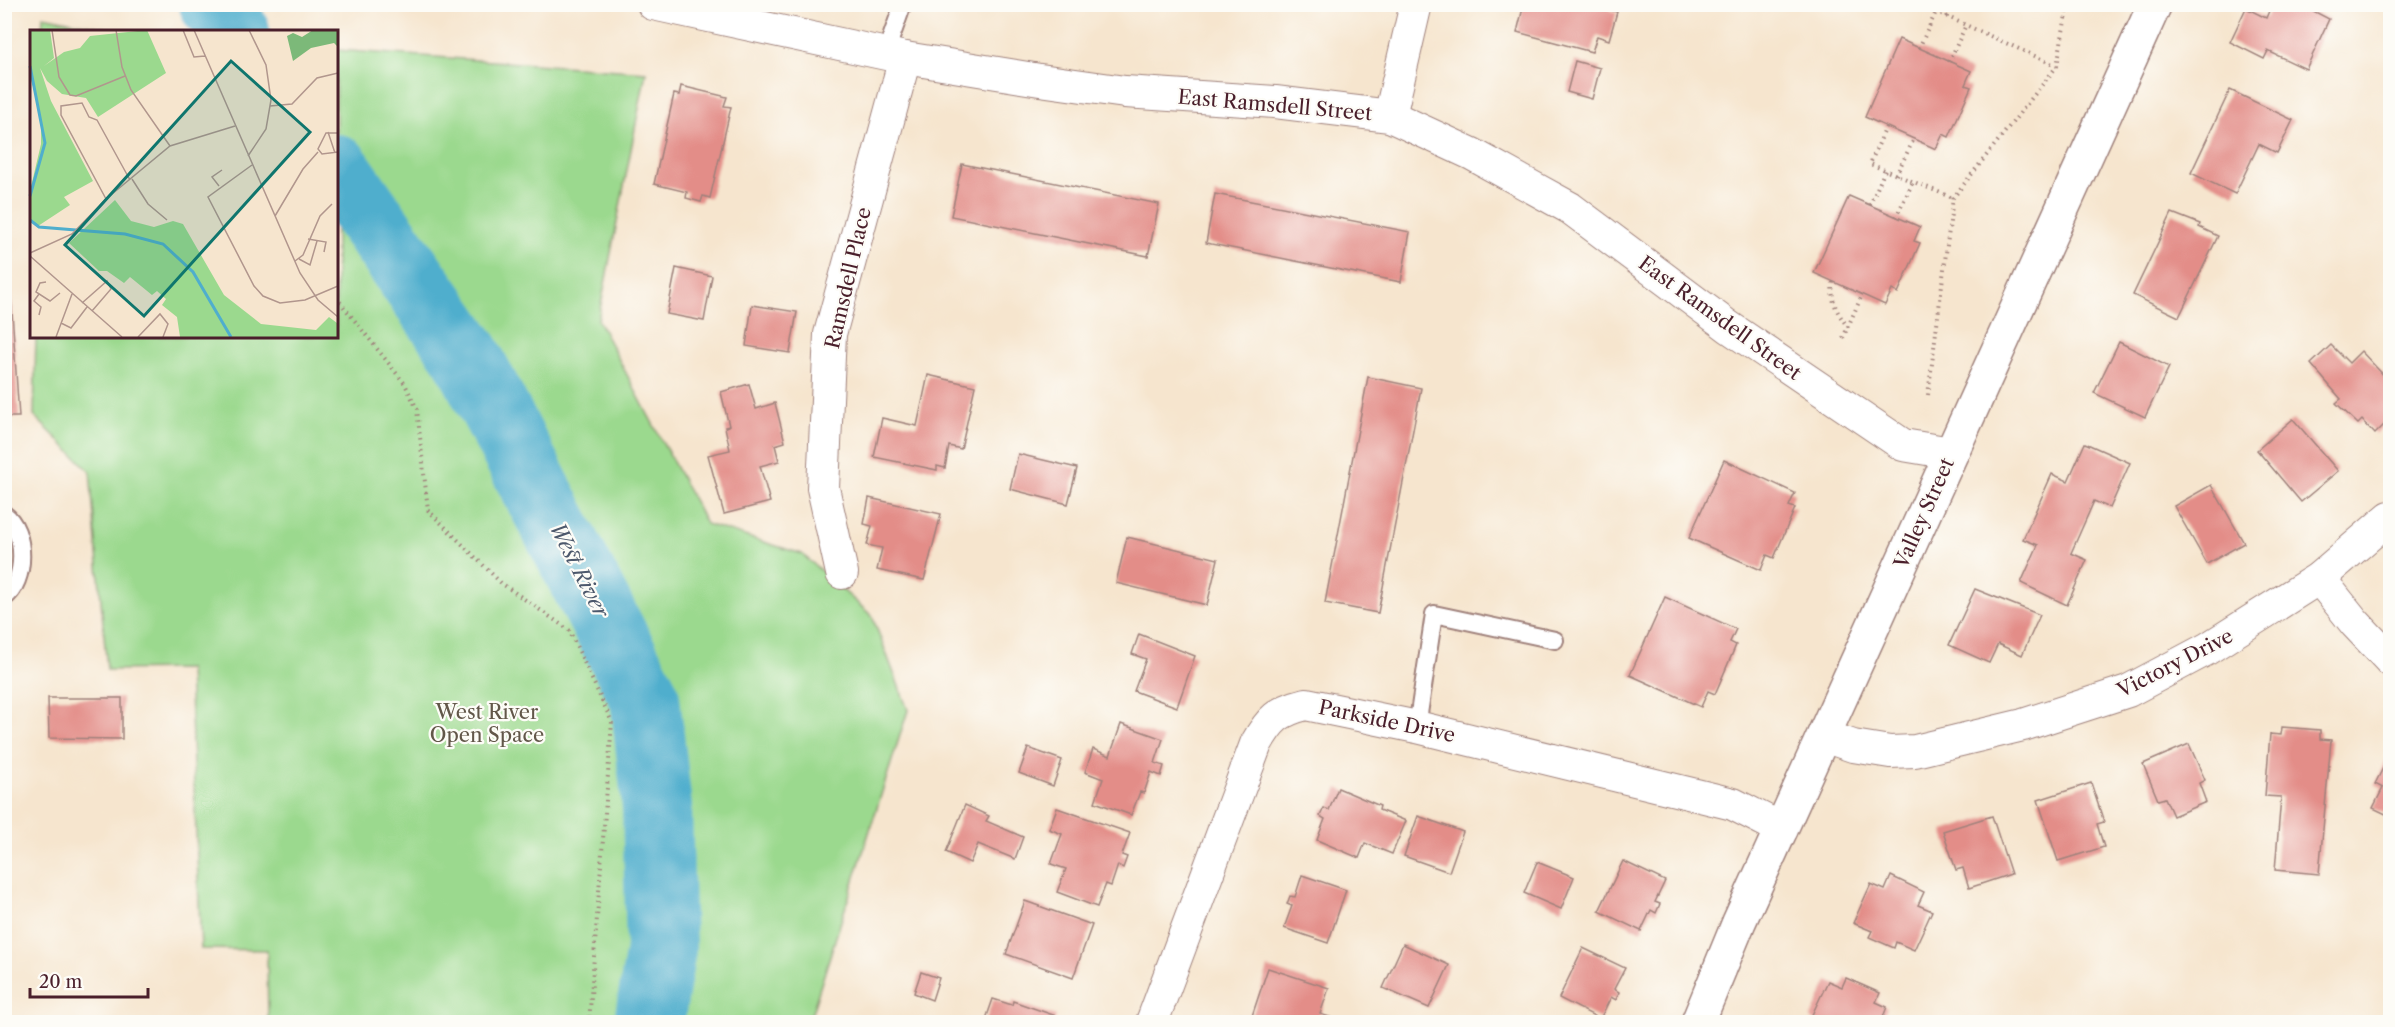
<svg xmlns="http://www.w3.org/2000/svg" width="2395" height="1027" font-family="'Libre Caslon Text',serif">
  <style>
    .green { fill: #9bd98e; stroke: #727c5c; stroke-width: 1.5 }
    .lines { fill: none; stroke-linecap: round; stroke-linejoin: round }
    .river { stroke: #4faecd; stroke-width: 70 }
    .building { fill: #e38d88 }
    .lane-casing { stroke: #a0827c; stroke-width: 20 }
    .street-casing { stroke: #a0827c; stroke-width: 34 }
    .secondary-casing { stroke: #a0827c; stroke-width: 36 }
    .path { stroke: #a0827c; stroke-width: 4; stroke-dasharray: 1.5 4.5; stroke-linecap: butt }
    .lane { stroke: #fff; stroke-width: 16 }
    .street { stroke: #fff; stroke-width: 32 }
    .secondary { stroke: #fff; stroke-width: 33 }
    .labels { text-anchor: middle; stroke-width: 4.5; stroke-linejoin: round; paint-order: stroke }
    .street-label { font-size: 20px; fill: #4a1f2b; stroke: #fdfcf7 }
    .park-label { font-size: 20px; fill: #625749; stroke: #fdfcf7 }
    .water-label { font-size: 21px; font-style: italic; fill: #4c586c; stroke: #fdfcf7 }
    .inset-river { fill: none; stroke: #4faecd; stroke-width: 3 }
    .inset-road { fill: none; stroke: #b1968d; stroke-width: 1.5 }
    .view { fill: #0f766e; fill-opacity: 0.15; stroke: #0f766e; stroke-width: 3 }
    .inset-edge { fill: none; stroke: #4a1f2b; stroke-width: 3 }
  </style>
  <rect width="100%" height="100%" fill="#fdfcf7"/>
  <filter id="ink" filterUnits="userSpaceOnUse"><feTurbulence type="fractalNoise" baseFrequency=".0167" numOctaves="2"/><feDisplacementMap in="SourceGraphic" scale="12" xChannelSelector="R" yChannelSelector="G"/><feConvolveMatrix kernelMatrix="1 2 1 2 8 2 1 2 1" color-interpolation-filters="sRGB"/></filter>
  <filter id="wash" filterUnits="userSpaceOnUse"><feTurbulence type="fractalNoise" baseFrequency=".008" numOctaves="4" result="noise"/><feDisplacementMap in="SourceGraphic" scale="24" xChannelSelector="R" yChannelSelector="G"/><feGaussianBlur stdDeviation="1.35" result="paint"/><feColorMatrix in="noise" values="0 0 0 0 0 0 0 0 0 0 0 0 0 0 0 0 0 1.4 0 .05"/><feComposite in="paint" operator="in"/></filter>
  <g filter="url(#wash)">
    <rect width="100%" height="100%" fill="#f6e5ce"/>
    <!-- green -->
    <g class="green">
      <path d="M 43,16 L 118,31 L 42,31 Z"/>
      <path d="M 336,50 L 646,72 L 598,320 L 706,524 L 802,554 L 872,616 L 908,710 L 809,1022 L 268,1022 L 267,950 L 201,949 L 189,669 L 107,670 L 90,471 L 34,416 L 36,336 L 336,336 Z"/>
    </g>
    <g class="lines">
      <!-- river -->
      <g class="river">
        <path d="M 214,4 L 235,32"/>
        <path d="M 336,169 L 467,356 L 645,698 L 657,807 L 661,949 L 649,1022"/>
      </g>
    </g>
    <g id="blocks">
      <!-- building -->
      <g class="building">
        <path d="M 1524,4 L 1612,4 L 1610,10 L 1617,12 L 1609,40 L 1597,36 L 1592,52 L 1517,32 Z"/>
        <path d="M 2272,4 L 2300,4 L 2329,19 L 2306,69 L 2268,51 L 2264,59 L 2230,42 L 2246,8 L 2266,18 Z"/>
        <path d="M 1899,39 L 1971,71 L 1965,85 L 1971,87 L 1949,137 L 1943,134 L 1936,149 L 1865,117 Z"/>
        <path d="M 1575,61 L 1600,68 L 1592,99 L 1567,92 Z"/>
        <path d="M 681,86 L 727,97 L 724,106 L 731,107 L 710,198 L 703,196 L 701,202 L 686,198 L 687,192 L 654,184 L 674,94 L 679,95 Z"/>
        <path d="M 2230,90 L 2293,120 L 2277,153 L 2259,144 L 2235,194 L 2191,173 Z"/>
        <path d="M 962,164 L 1159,204 L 1148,256 L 951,216 Z"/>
        <path d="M 4,191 L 19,417 L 4,417 Z"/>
        <path d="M 1215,194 L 1410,232 L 1401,282 L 1206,243 Z"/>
        <path d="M 1849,196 L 1920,227 L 1914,241 L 1920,243 L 1898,293 L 1892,290 L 1885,305 L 1814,273 Z"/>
        <path d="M 2172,213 L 2200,224 L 2199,227 L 2218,236 L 2179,317 L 2133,295 Z"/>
        <path d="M 676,268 L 712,276 L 704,321 L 667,314 Z"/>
        <path d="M 752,305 L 797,312 L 790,353 L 746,346 Z"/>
        <path d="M 2119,342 L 2169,367 L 2145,417 L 2094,393 Z"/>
        <path d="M 2331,345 L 2349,363 L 2361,351 L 2390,382 L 2390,419 L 2375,434 L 2362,420 L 2358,424 L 2336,403 L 2341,399 L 2311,364 Z"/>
        <path d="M 928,375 L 975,386 L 961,449 L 949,446 L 945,468 L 937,466 L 937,470 L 874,457 L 882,418 L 917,426 Z"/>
        <path d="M 1368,377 L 1421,388 L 1378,613 L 1325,603 Z"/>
        <path d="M 749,384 L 756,409 L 775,403 L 785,442 L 775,445 L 779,461 L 760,466 L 770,502 L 724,514 L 708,455 L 730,450 L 725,427 L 729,426 L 721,392 Z"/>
        <path d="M 2293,419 L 2338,471 L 2301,502 L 2257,450 Z"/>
        <path d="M 2085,443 L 2130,463 L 2110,508 L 2094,501 L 2071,553 L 2087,560 L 2067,605 L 2021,583 L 2038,545 L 2023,539 L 2052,474 L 2068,481 Z"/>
        <path d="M 1018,454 L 1077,468 L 1068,504 L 1010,489 Z"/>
        <path d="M 1724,460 L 1795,493 L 1789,506 L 1795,508 L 1774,558 L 1767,555 L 1761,570 L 1689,538 Z"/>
        <path d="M 2211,485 L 2244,543 L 2207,564 L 2174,506 Z"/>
        <path d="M 869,498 L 941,514 L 924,580 L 877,570 L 882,548 L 867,545 L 872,526 L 864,524 Z"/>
        <path d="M 1127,537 L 1218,559 L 1207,605 L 1116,583 Z"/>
        <path d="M 1975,589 L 2040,615 L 2022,655 L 1998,644 L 1989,663 L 1949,645 Z"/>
        <path d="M 1665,597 L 1736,629 L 1730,642 L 1736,645 L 1715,694 L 1708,691 L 1701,707 L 1630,675 Z"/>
        <path d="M 1139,634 L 1195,656 L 1177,707 L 1134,691 L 1146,659 L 1132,654 Z"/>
        <path d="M 48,698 L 122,698 L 122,739 L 49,738 Z"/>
        <path d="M 1121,724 L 1163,739 L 1155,763 L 1164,766 L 1161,776 L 1151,772 L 1144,793 L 1140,792 L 1131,815 L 1095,802 L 1103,779 L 1085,772 L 1093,749 L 1110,756 Z"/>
        <path d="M 2282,727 L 2320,730 L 2320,739 L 2331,740 L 2319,874 L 2275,870 L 2281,797 L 2265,796 L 2270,734 L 2281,735 Z"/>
        <path d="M 2189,744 L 2205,780 L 2199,783 L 2206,802 L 2173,816 L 2165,798 L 2158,800 L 2143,764 Z"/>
        <path d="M 1028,748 L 1062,760 L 1053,786 L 1019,773 Z"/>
        <path d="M 2390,754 L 2390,816 L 2373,808 L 2383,788 L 2375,784 Z"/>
        <path d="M 2091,783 L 2104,822 L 2097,824 L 2104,847 L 2058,861 L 2038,800 Z"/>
        <path d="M 1338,788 L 1380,806 L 1379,810 L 1406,821 L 1392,854 L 1365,843 L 1359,858 L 1317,840 L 1325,819 L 1320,816 L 1324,808 L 1329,810 Z"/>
        <path d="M 965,805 L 989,816 L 986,821 L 1023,837 L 1015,859 L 978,844 L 970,863 L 946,852 Z"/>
        <path d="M 1057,808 L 1130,833 L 1122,855 L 1127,857 L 1123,868 L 1118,865 L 1111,886 L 1106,884 L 1097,907 L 1057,892 L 1066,869 L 1051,864 L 1062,834 L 1049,829 Z"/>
        <path d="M 1418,816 L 1463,832 L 1449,872 L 1404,856 Z"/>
        <path d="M 1992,816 L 2011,874 L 1969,888 L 1963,868 L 1956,870 L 1943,831 Z"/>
        <path d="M 1623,861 L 1665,881 L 1655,902 L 1660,904 L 1656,913 L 1651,910 L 1641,931 L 1599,911 Z"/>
        <path d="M 1537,862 L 1574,877 L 1561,909 L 1524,893 Z"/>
        <path d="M 1302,875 L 1346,890 L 1328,943 L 1284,928 L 1292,906 L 1287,904 L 1290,896 L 1295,897 Z"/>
        <path d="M 1891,876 L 1924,892 L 1918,905 L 1932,911 L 1914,950 L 1896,942 L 1894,948 L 1869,937 L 1872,931 L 1853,923 L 1871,884 L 1885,890 Z"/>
        <path d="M 1025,901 L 1092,925 L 1073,978 L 1006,954 Z"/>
        <path d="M 1403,944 L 1449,965 L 1429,1008 L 1383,988 Z"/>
        <path d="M 1583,948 L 1625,968 L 1614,989 L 1619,992 L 1616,1000 L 1611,997 L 1600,1019 L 1559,998 Z"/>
        <path d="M 1268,968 L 1329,988 L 1320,1014 L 1339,1020 L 1338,1022 L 1250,1022 Z"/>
        <path d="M 921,972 L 939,978 L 932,1000 L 914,993 Z"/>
        <path d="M 1846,978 L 1880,993 L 1876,1002 L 1887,1007 L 1881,1022 L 1818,1022 L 1810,1019 L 1828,981 L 1842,987 Z"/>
        <path d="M 993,999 L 1012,1005 L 1013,1001 L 1056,1016 L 1054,1022 L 985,1022 Z"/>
      </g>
    </g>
  </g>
  <g filter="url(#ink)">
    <use href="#blocks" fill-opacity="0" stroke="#a0827c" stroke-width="1.5"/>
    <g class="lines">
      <!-- lane casing -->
      <g class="lane-casing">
        <g id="lane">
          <path d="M 886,52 L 903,4"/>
          <path d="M 4,514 C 27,530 27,582 4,598"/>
          <path d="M 1417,727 L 1434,614 L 1555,640"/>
        </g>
      </g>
      <!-- street casing -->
      <g class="street-casing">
        <g id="street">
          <path d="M 653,4 L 905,58 L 1040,80 L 1125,92 L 1275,102 L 1390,116 L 1472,154 L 1570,208 L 1729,327 L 1903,445 L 1951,453"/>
          <path d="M 1390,116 L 1416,4"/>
          <path d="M 842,573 L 823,488 L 830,334 L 905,58"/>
          <path d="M 2319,578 L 2355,623 L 2390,660"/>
          <path d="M 1824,736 L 1853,746 L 1890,752 L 1915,751 L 2023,725 L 2128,691 L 2207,649 L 2319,578 L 2390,517"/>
          <path d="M 1152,1022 L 1256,744 C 1270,719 1278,711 1306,704 L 1417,727 L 1733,804 L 1782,829"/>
        </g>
      </g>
      <!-- secondary casing -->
      <g class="secondary-casing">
        <path id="secondary" d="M 1698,1022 L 1739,922 L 2155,4"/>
      </g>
      <!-- path -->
      <g class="path">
        <path d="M 1919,4 L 2057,66"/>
        <path d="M 1947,17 L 1953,4"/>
        <path d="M 1919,48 L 1936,12"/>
        <path d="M 1949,62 L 1966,25"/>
        <path d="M 1886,127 L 1870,164 L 1953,198"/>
        <path d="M 1896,175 L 1914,139"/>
        <path d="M 1870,205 L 1885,170"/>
        <path d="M 1896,217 L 1913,182"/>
        <path d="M 1833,282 C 1830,300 1837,313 1848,327"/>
        <path d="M 336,297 L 405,384 L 417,409 L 428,510 L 501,583 L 569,630 L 612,722 L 589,1022"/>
        <path d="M 1843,338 L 1862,295"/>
        <path d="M 1928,395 L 1953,198 L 2057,66 L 2068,4"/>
      </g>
      <!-- lane -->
      <use href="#lane" class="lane"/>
      <!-- street -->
      <use href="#street" class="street"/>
      <!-- secondary -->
      <use href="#secondary" class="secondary"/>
    </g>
  </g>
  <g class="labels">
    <!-- street labels -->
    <g class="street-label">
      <text transform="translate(1275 105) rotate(5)" y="7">East Ramsdell Street</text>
      <text transform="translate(848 278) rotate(-77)" y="7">Ramsdell Place</text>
      <text transform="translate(1720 318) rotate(36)" y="7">East Ramsdell Street</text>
      <text transform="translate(1924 513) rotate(-66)" y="7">Valley Street</text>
      <text transform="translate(2175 663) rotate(-27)" y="7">Victory Drive</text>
      <text transform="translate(1387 721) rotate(12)" y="7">Parkside Drive</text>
    </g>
    <!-- park labels -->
    <g class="park-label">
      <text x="487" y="719">West River<tspan x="487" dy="23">Open Space</tspan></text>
    </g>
    <!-- water labels -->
    <g class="water-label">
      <text transform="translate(579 570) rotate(63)" y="7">West River</text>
    </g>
  </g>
  <!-- overview -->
  <g transform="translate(30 30)">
    <rect width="308" height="308" fill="#f6e5ce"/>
    <path d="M 0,0 L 20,0 L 24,28 L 14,36 L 34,22 L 50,18 L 60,6 L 117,0 L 136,43 L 68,87 L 56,68 L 32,64 L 17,51 L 10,38 L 21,71 L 63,151 L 34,167 L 40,175 L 8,196 L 0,189 L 0,161 L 11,114 L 11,88 L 0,45 ZM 85,170 L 101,191 L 124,197 L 143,191 L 153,194 L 194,265 L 231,294 L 286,300 L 299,287 L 307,293 L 307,307 L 150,307 L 147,287 L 132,275 L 136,269 L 127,261 L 122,265 L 100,247 L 94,253 L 77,241 L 69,241 L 39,213 Z" fill="#9bd98e"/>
    <path d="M 283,0 L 307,0 L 307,16 L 304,13 L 281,18 L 263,31 L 257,6 L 263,3 L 272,7 Z" fill="#7cb979"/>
    <path class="inset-river" d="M 0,36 L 15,113 L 0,166M 0,190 L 9,197 L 95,204 L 133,214 L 163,242 L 201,307"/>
    <path class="inset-road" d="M 22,0 L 29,47 L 40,65 L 46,66 L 95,46M 86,0 L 92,37 L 101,60 L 140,116M 153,0 L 164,27 L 175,26M 164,0 L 270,243 L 288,270 L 308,287M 240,76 L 262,74 L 287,48 L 308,43M 298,102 L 305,123M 308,103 L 296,103 L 288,119 L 292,124 L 308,122M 218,126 L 236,99 L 241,70 L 236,35 L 219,0M 222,135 L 178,167 L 224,256 L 233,266 L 250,273 L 275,270 L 308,256M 102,149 L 118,174 L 137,190M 189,156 L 182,147 L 192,140M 76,169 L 31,85 L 31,76 L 52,73 L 59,87 L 67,90 L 100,150M 245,186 L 273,139 L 288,122M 278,209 L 296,212 L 294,222M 0,223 L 42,204 L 76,169 L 140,116 L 205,96M 0,226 L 92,307M 269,229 L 280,235 L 287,211M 265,231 L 273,225 L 290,186 L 302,174M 16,252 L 10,253 L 6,262 L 20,271 L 30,263M 52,273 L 77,251 L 81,259 L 62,281M 9,285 L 11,277 L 4,271 L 9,264M 31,293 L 41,298 L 57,277M 26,307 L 42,264M 108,307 L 130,284 L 138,294 L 133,307"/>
    <path class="view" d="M 201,31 L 280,102 L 114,286 L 35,215 Z"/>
    <rect width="308" height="308" class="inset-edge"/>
  </g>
  <!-- margin -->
  <rect width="2395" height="1027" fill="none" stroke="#fdfcf7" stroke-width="24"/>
  <!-- scale -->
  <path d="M30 988v9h118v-9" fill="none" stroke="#4a1f2b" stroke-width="3"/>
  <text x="39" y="988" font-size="18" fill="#4a1f2b" stroke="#fdfcf7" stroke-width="4.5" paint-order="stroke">20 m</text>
</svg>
